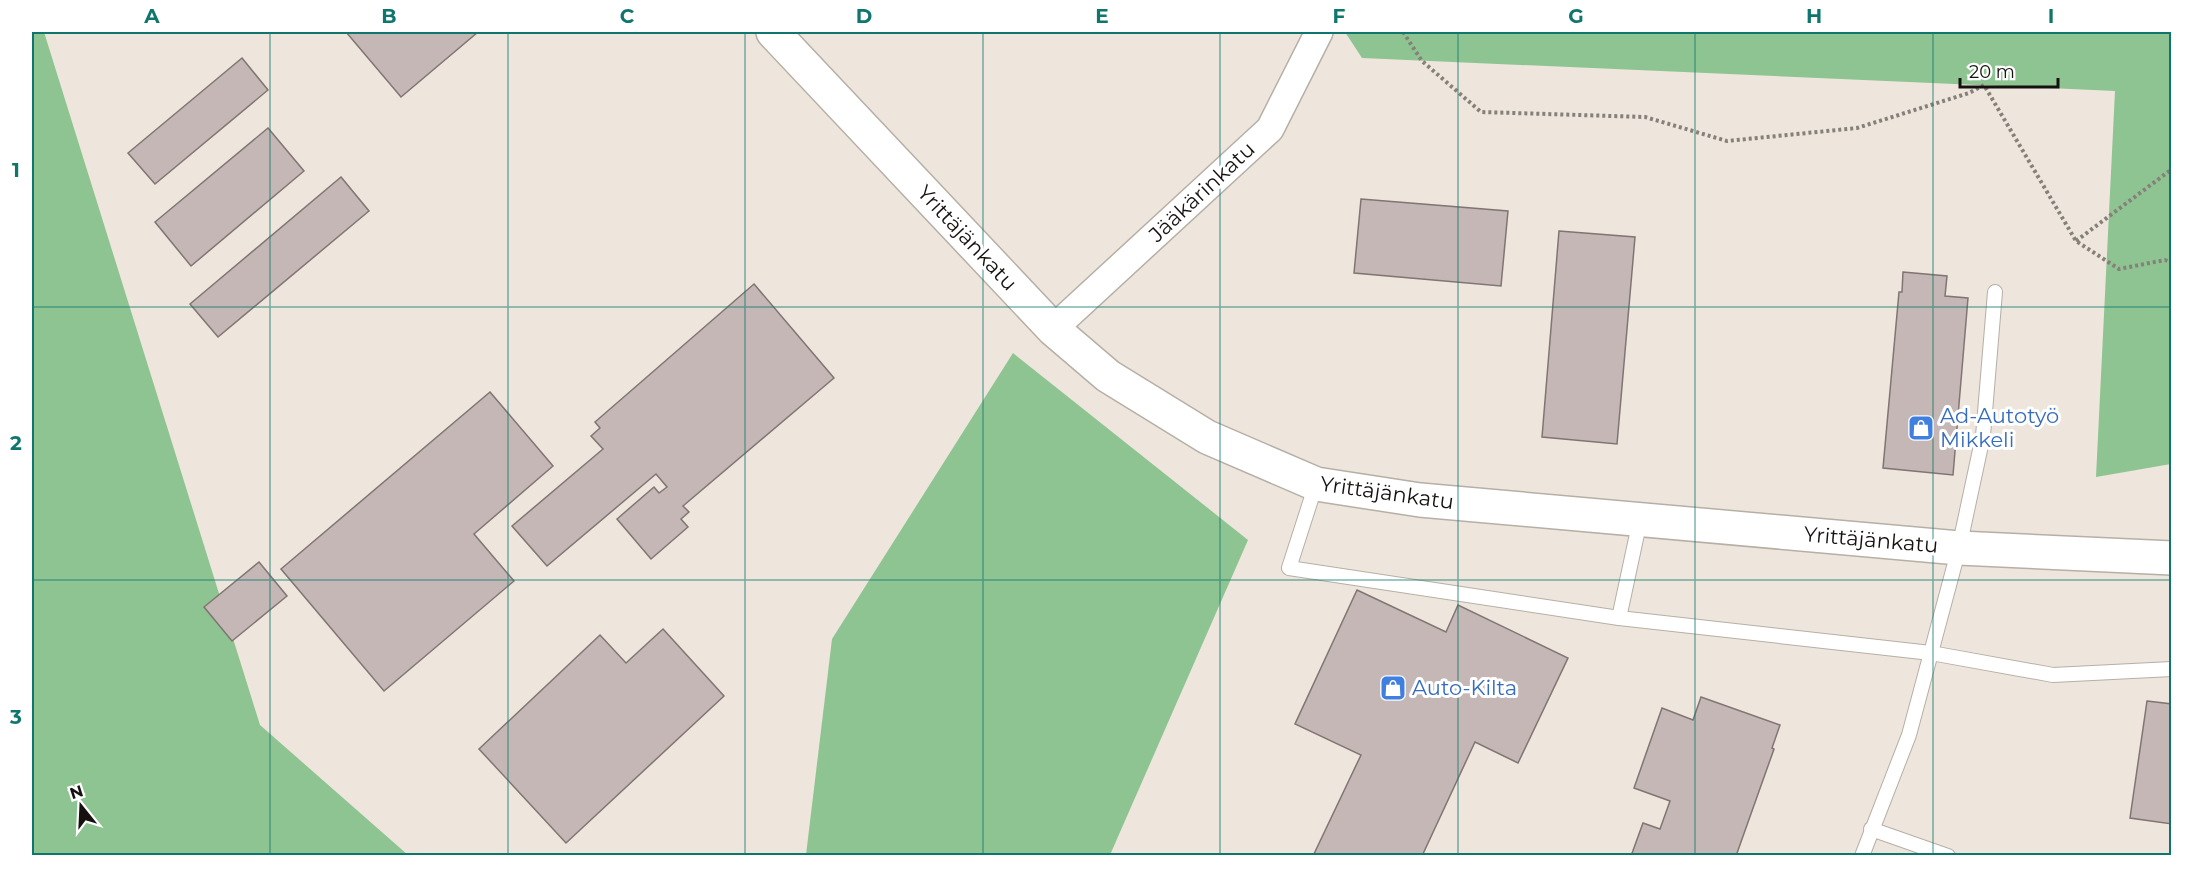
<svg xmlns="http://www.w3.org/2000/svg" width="2203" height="887" font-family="Montserrat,sans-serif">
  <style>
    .green { fill: #8ec491 }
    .building { fill: #c4b7b5; stroke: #817573; stroke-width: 1.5 }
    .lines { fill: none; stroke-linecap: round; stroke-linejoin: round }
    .lane-casing { stroke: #b6afa6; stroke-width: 16 }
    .street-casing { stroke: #b6afa6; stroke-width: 30 }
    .secondary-casing { stroke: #b6afa6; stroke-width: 36 }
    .path { stroke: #858079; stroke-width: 4; stroke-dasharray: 3 3; stroke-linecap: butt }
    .lane { stroke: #fff; stroke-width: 14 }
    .street { stroke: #fff; stroke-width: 27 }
    .secondary { stroke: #fff; stroke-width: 33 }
    .grid { fill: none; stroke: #0f766e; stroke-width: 1.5; stroke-opacity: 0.55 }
    .labels { text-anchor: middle; stroke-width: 6; stroke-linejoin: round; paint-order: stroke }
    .street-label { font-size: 21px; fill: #14110e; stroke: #fff }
    .shop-label { font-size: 21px; fill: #366cbe; stroke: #fff; text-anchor: start }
    .neatline { fill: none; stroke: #0f766e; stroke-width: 2 }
    .grid-label { font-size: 20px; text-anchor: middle; font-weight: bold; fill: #0f766e }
  </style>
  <rect width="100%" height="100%" fill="#eee6dc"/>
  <!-- green -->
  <g class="green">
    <path d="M 32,32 L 44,32 L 260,725 L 408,855 L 32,855 Z"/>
    <path d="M 1345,32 L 2171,32 L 2171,464 L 2096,477 L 2115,91 L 1362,58 Z"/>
    <path d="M 1013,353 L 1248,540 L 1110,855 L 806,855 L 832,639 Z"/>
  </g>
  <!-- building -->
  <g class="building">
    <path d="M 346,32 L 478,32 L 401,97 Z"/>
    <path d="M 242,58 L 268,90 L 155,184 L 128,153 Z"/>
    <path d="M 268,128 L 304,171 L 191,266 L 155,222 Z"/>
    <path d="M 341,177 L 369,211 L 218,337 L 190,304 Z"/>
    <path d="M 1361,199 L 1508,211 L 1501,286 L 1354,273 Z"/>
    <path d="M 1559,231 L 1635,237 L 1617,444 L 1542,437 Z"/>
    <path d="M 1903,272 L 1947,276 L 1945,296 L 1968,298 L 1953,475 L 1883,468 L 1899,292 L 1902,292 Z"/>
    <path d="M 754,284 L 834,378 L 683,506 L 689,512 L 681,519 L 688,527 L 651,559 L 617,519 L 654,487 L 659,493 L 667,487 L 656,474 L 547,566 L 512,526 L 603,449 L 591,436 L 600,428 L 595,422 Z"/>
    <path d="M 490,392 L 553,466 L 474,534 L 514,581 L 384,691 L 281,569 Z"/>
    <path d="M 259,562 L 287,596 L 232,641 L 204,607 Z"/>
    <path d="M 1357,590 L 1446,632 L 1458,605 L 1568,658 L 1518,763 L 1475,742 L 1422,856 L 1313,856 L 1361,755 L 1295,724 Z"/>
    <path d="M 663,629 L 724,696 L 566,843 L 479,749 L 600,635 L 626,663 Z"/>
    <path d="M 1701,697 L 1780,725 L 1772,748 L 1774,749 L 1736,856 L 1631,856 L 1643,823 L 1660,829 L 1670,801 L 1634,788 L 1662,708 L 1693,720 Z"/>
    <path d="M 2147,701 L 2172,704 L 2172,824 L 2130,818 Z"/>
  </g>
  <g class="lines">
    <!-- lane casing -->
    <g class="lane-casing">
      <g id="lane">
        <path d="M 1316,484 L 1289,568 L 1619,618 L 1931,653 L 2053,675 L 2172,669"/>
        <path d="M 1619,618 L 1640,520"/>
        <path d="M 1871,829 L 1948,856"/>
        <path d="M 1862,856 L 1909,735 L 1959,548 L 1983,436 L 1995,292"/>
      </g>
    </g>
    <!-- street casing -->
    <g class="street-casing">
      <path id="street" d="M 1053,329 L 1270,129 L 1319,32"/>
    </g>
    <!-- secondary casing -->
    <g class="secondary-casing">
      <path id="secondary" d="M 773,32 L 1053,329 L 1108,376 L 1207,437 L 1316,484 L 1420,500 L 1959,548 L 2172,558"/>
    </g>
    <!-- path -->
    <g class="path">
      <path d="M 1403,32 L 1422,61 L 1481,112 L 1645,117 L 1727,141 L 1857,128 L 1969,93 L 1984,85 L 2076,241 L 2119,269 L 2165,260 L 2172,263"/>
      <path d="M 2076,241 L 2172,169"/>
    </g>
    <!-- lane -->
    <use href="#lane" class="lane"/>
    <!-- street -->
    <use href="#street" class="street"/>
    <!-- secondary -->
    <use href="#secondary" class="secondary"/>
  </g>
  <!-- grid -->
  <path class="grid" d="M 270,32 L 270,856M 508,32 L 508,856M 745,32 L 745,856M 983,32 L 983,856M 1220,32 L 1220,856M 1458,32 L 1458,856M 1695,32 L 1695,856M 1933,32 L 1933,856M 32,307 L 2172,307M 32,580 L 2172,580"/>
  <!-- icons -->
  <defs>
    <g id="shop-square" transform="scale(1.35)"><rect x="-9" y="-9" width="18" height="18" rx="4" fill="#3f7fe0" stroke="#fff"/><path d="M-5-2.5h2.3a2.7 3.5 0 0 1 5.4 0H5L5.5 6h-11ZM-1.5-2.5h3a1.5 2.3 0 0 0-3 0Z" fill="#fff"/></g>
  </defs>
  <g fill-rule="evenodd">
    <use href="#shop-square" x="1921" y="428"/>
    <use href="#shop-square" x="1393" y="688"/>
  </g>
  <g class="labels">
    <!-- street labels -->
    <g class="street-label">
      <text transform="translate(1202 192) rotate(-43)" y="7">Jääkärinkatu</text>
      <text transform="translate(967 238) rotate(47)" y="7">Yrittäjänkatu</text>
      <text transform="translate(1387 493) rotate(8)" y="7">Yrittäjänkatu</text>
      <text transform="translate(1871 540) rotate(5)" y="7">Yrittäjänkatu</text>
    </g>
    <!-- shop labels -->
    <g class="shop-label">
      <text x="1940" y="423">Ad-Autotyö<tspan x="1940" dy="24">Mikkeli</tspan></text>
      <text x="1412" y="695">Auto-Kilta</text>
    </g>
  </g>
  <!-- border -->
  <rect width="2203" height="887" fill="none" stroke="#ffffff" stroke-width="66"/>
  <!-- north arrow -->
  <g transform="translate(81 806) rotate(342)" stroke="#ffffff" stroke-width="4.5" paint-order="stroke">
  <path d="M0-4.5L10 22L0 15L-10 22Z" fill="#14110e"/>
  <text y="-9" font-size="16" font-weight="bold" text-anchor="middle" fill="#14110e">N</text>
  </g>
  <!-- scale -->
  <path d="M1960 78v9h98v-9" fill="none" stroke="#14110e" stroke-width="3"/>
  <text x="1969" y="78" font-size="18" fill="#14110e" stroke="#ffffff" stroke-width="4.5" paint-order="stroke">20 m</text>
  <rect x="33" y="33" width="2137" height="821" class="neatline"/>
  <g class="grid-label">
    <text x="152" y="23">A</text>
    <text x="389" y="23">B</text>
    <text x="627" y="23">C</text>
    <text x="864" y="23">D</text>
    <text x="1102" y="23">E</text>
    <text x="1339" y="23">F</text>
    <text x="1576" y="23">G</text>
    <text x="1814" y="23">H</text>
    <text x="2051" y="23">I</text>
    <text x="16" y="177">1</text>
    <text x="16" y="450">2</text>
    <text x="16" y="724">3</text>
  </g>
</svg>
